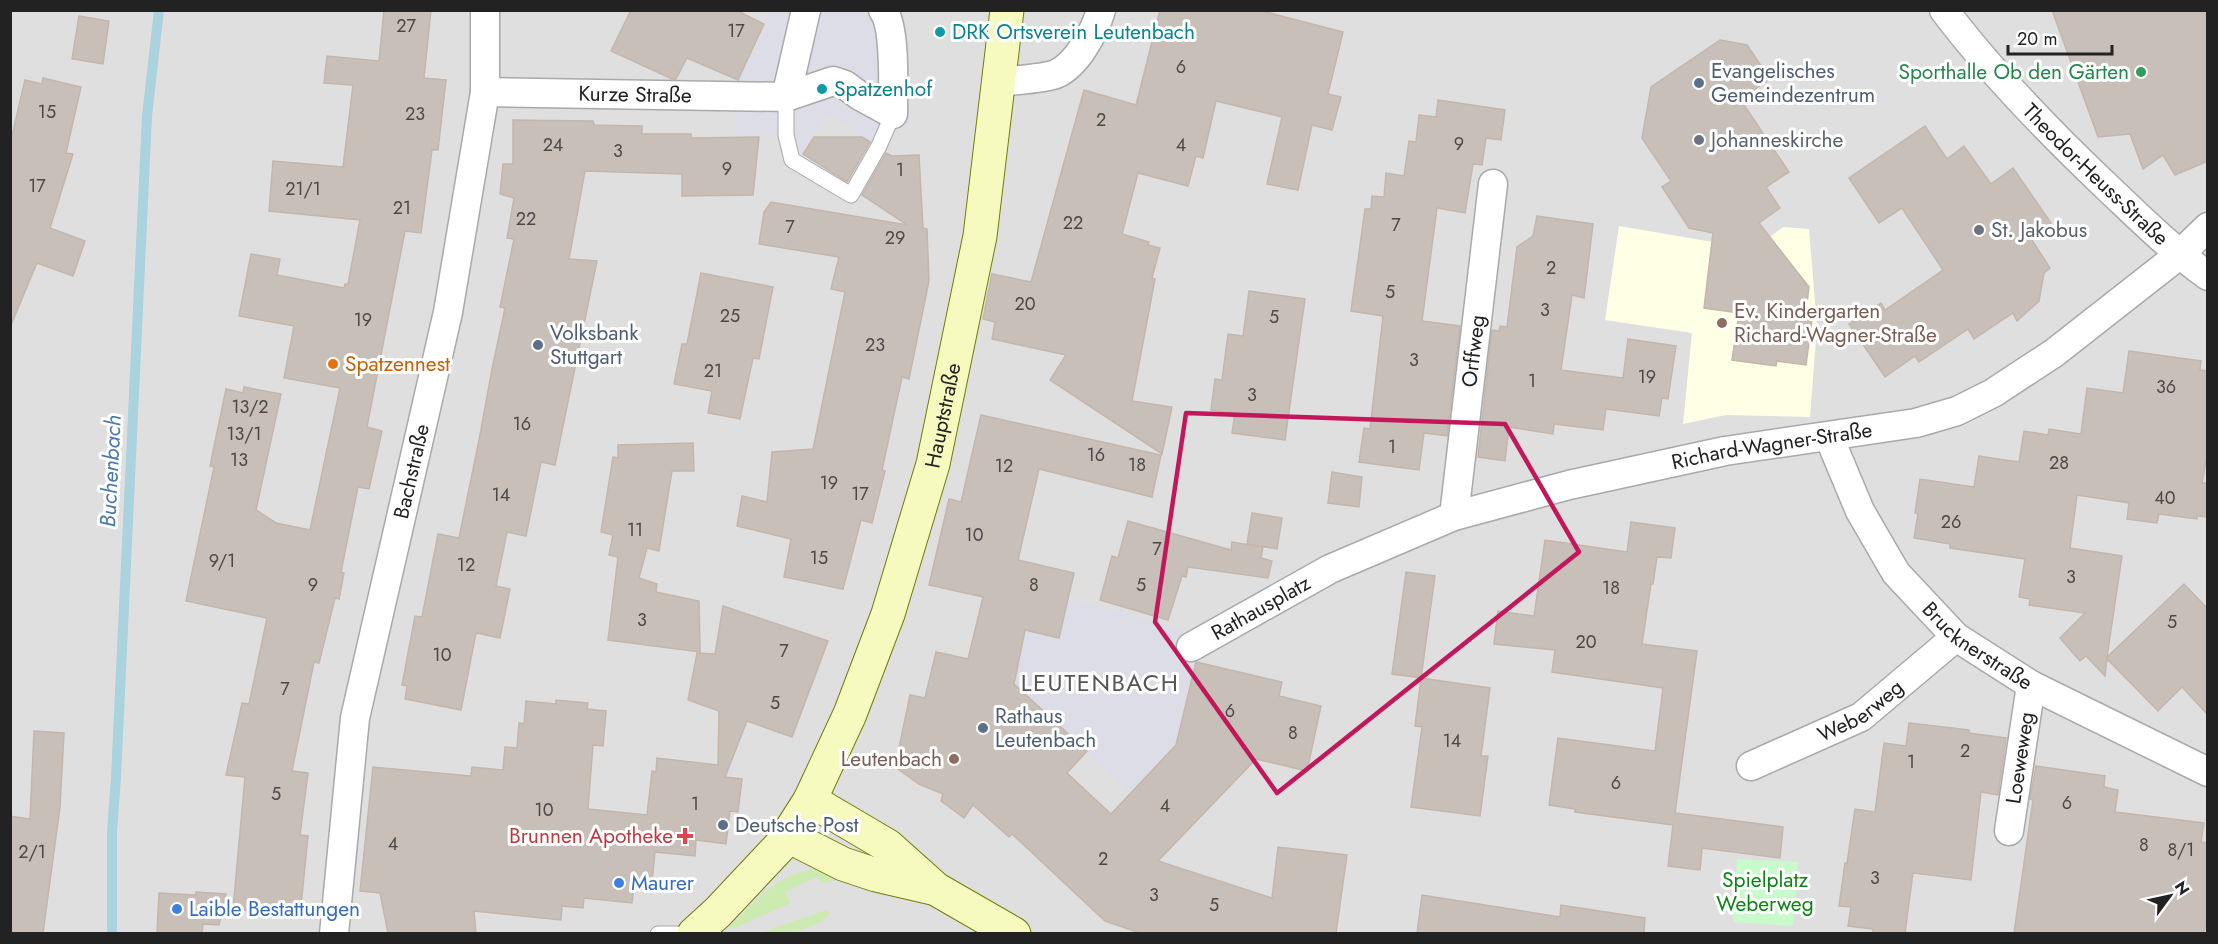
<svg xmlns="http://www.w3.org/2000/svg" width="2218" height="944" font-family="Jost,sans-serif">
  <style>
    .residential { fill: #e0dfdf }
    .education { fill: #ffffe5 }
    .grass { fill: #cdebb0 }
    .park { fill: #c8facc }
    .plaza { fill: #dddde8 }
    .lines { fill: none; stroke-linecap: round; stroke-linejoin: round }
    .stream { stroke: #aad3df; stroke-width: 10 }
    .building { fill: #c7bfb8; stroke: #c4b6ab; stroke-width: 1.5 }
    .lane-casing { stroke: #a9a9a9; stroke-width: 17 }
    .street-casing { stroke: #a9a9a9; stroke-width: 31 }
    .secondary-casing { stroke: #707d05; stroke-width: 35 }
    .lane { stroke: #fff; stroke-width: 15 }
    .street { stroke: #fff; stroke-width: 28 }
    .secondary { stroke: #f7fabf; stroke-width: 33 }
    .marked { fill: none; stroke: #c2185b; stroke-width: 4.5; stroke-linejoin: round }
    .culture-dot { fill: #0f9aa8; stroke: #fff; stroke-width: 2 }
    .leisure-dot { fill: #2e9e5b; stroke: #fff; stroke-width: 2 }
    .service-dot { fill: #5c6f8a; stroke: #fff; stroke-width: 2 }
    .worship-dot { fill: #6b7280; stroke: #fff; stroke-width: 2 }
    .education-dot { fill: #8d6e63; stroke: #fff; stroke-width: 2 }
    .food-dot { fill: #e8710a; stroke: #fff; stroke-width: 2 }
    .health-dot { fill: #e0444e; stroke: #fff; stroke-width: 2 }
    .shop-dot { fill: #3f7fe0; stroke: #fff; stroke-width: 2 }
    .labels { text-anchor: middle; stroke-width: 6; stroke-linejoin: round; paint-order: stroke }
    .number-label { font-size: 18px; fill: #4b4948 }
    .culture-label { font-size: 21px; fill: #0d838f; stroke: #fff; text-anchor: start }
    .service-label { font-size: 21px; fill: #4e5e75; stroke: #fff; text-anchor: start }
    .leisure-label { font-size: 21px; fill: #27864d; stroke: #fff; text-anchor: end }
    .street-label { font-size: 21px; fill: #222; stroke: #fff }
    .worship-label { font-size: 21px; fill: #5b616d; stroke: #fff; text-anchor: start }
    .education-label { font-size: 21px; fill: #785e54; stroke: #fff; text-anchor: start }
    .food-label { font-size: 21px; fill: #c56008; stroke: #fff; text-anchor: start }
    .health-label { font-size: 21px; fill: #be3a42; stroke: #fff; text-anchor: end }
    .park-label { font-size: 21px; fill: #0c8416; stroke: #fff }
    .shop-label { font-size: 21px; fill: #366cbe; stroke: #fff; text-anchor: start }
    .water-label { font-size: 22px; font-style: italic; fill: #4a7aab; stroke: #fff }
    .quarter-label { font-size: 24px; letter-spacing: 1.5px; fill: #555; stroke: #fff }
  </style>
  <rect width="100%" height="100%" fill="#f2efe9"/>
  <!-- residential -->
  <rect class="residential" x="11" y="11" width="2196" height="922"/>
  <!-- education -->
  <path class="education" d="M 1619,226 L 1754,249 L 1783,227 L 1809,229 L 1817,326 L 1810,417 L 1726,415 L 1683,424 L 1692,333 L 1605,320 Z"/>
  <!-- grass -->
  <g class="grass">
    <path d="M 816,869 L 830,873 L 832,882 L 821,883 L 818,876 L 785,892 L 791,903 L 732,929 L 730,926 C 756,901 779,872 816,869 Z"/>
    <path d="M 826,910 L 829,911 L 829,915 C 816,931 779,934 760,933 Z"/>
  </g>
  <!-- park -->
  <path class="park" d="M 1737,859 L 1798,862 L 1793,926 L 1733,922 Z"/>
  <!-- plaza -->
  <g class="plaza">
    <path d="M 768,11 L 906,11 L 903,53 L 910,126 L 869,141 L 829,114 L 803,154 L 785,135 L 734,137 L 738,97 L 737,81 L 764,24 Z"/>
    <path d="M 1068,598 L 1184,631 L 1197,661 L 1180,727 L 1170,752 L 1130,793 L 1030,699 L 1012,694 L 1025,630 L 1059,638 Z"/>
  </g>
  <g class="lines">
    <!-- stream -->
    <path class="stream" d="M 112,934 L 112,832 L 116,777 L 147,116 L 159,10"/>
  </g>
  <!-- building -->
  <g class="building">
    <path d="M 384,10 L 431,10 L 424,78 L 446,80 L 438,150 L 432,150 L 421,233 L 405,231 L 367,427 L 382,431 L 369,489 L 358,487 L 341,572 L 344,573 L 339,599 L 335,598 L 319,663 L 314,662 L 292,771 L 308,773 L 300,835 L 308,836 L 300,916 L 233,909 L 245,777 L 226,775 L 242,703 L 249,704 L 267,618 L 186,601 L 214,467 L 210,466 L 226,389 L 243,393 L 244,387 L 281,394 L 256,510 L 276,523 L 310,530 L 340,388 L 284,378 L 294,326 L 239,316 L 251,254 L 280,259 L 277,275 L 344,288 L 345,284 L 348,284 L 360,220 L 269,211 L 273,161 L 343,167 L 353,85 L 324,83 L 327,56 L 379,61 Z"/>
    <path d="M 631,10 L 736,10 L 764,24 L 738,80 L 687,58 L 676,79 L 672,79 L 611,51 Z"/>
    <path d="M 1160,10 L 1258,10 L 1343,32 L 1328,94 L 1341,97 L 1332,130 L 1312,125 L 1298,190 L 1267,184 L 1282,117 L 1216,101 L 1203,158 L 1196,156 L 1188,186 L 1138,173 L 1122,234 L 1149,242 L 1148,245 L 1160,248 L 1152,278 L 1155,279 L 1132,401 L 1172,407 L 1162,454 L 1050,380 L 1066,355 L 992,339 L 995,322 L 983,319 L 992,274 L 1031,282 L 1084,90 L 1136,105 Z"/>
    <path d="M 2052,10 L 2208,10 L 2208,161 L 2175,175 L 2163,155 L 2143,169 L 2130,134 L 2098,137 Z"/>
    <path d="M 79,16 L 109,21 L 103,64 L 72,59 Z"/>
    <path d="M 1720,40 L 1747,45 L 1770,79 L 1740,99 L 1789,172 L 1766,187 L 1780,208 L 1759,223 L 1809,287 L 1805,319 L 1812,320 L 1806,365 L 1777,361 L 1776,366 L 1732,360 L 1739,313 L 1704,308 L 1713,233 L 1689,228 L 1662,187 L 1671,181 L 1642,138 L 1651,87 Z"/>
    <path d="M 43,78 L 81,87 L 66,153 L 73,154 L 50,228 L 85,241 L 73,276 L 37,263 L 11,325 L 10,144 L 25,80 L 42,84 Z"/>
    <path d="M 1438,100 L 1505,110 L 1501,140 L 1486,138 L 1482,165 L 1473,164 L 1465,213 L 1437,208 L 1422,321 L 1460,326 L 1447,436 L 1424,433 L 1419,470 L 1359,462 L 1364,428 L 1370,429 L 1383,316 L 1351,311 L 1365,209 L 1371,209 L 1372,196 L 1384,197 L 1386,173 L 1404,176 L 1409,141 L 1416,142 L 1419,115 L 1436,117 Z"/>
    <path d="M 513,120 L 593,121 L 594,125 L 642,126 L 642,134 L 691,134 L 691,138 L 759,137 L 753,195 L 682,196 L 682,174 L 585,171 L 569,259 L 597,261 L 555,465 L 541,462 L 526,536 L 507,532 L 496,586 L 510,589 L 500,638 L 476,633 L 461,710 L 405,699 L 407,686 L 402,685 L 415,616 L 422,617 L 438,534 L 459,538 L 480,435 L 492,369 L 505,308 L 500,307 L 514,239 L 507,238 L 514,198 L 500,194 L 503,164 L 513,164 Z"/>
    <path d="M 1925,126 L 1947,159 L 1964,146 L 1991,184 L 2013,168 L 2051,223 L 2030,237 L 2050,268 L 2044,273 L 2039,301 L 2017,321 L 2013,313 L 1974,339 L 1968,329 L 1919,362 L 1915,356 L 1885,377 L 1849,324 L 1881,303 L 1885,310 L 1943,270 L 1902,208 L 1879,223 L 1849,178 Z"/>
    <path d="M 814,137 L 862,137 L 870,142 L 847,182 L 803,154 Z"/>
    <path d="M 886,153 L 892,156 L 919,155 L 923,228 L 927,229 L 929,281 L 909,379 L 902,377 L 882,470 L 885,471 L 872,523 L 861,520 L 843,589 L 784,577 L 791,539 L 737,526 L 742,496 L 767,502 L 772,452 L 813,449 L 845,292 L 831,289 L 839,257 L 759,244 L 764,212 L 771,202 L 907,225 L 862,195 Z"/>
    <path d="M 1537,216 L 1593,224 L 1584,298 L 1572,295 L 1561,370 L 1623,378 L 1628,339 L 1676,346 L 1668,399 L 1662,398 L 1659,416 L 1606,409 L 1603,430 L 1554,424 L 1553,434 L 1509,427 L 1505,461 L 1478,457 L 1492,330 L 1499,331 L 1500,326 L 1507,327 L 1517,247 L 1533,236 Z"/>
    <path d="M 701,273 L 773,287 L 759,359 L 753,358 L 740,419 L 708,413 L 712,391 L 674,384 L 682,344 L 687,344 Z"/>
    <path d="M 1249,291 L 1305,299 L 1285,440 L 1232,433 L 1235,413 L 1211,410 L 1215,379 L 1222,380 L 1228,334 L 1243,336 Z"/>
    <path d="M 2129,351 L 2201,361 L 2200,370 L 2208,371 L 2208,450 L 2202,483 L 2208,483 L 2208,517 L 2197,516 L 2197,519 L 2159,514 L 2157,523 L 2127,519 L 2129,503 L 2077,495 L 2070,548 L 2122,556 L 2107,657 L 2184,584 L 2208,609 L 2208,715 L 2182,687 L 2158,711 L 2107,659 L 2105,676 L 2086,656 L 2080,661 L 2060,638 L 2085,613 L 2029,605 L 2030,599 L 2019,597 L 2025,559 L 1950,548 L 1950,544 L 1914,538 L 1918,514 L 1915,513 L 1920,479 L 1974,487 L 1979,456 L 2019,462 L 2024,431 L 2048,435 L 2049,429 L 2081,434 L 2087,388 L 2123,393 Z"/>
    <path d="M 981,415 L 1161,455 L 1152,497 L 1039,469 L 1018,560 L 1074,573 L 1059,638 L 1025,630 L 1014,684 L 1087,751 L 1067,773 L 1111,814 L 1176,745 L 1196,662 L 1282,682 L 1279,696 L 1321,706 L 1307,771 L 1256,759 L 1158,861 L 1272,898 L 1278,847 L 1347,855 L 1336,933 L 1140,933 L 1105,921 L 1012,834 L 1009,837 L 973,805 L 964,818 L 941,801 L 943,794 L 919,784 L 895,767 L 910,695 L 925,698 L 936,652 L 968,659 L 983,597 L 929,585 L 949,499 L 961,502 Z"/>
    <path d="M 693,443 L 694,471 L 672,471 L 659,551 L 647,548 L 639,578 L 657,584 L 656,592 L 699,601 L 700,652 L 608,640 L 618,557 L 609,555 L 613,535 L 601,532 L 613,457 L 618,458 L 618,445 Z"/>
    <path d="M 1332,472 L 1362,477 L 1359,507 L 1328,503 Z"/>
    <path d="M 1252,513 L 1282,518 L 1277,549 L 1247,544 Z"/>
    <path d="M 1128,521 L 1231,550 L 1232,542 L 1263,547 L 1261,558 L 1272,561 L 1268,578 L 1188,567 L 1186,577 L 1182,576 L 1168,620 L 1100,600 L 1112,556 L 1118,558 Z"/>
    <path d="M 1631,522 L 1675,528 L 1671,558 L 1657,557 L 1653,584 L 1651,584 L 1642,644 L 1697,651 L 1675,813 L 1783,827 L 1780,858 L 1702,848 L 1700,870 L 1668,866 L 1673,825 L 1575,812 L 1575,809 L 1549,805 L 1558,738 L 1655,751 L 1663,688 L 1552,672 L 1555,650 L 1494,644 L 1498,611 L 1534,616 L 1545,540 L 1627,552 Z"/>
    <path d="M 1406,572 L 1435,576 L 1421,678 L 1392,674 Z"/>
    <path d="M 723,606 L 828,641 L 792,737 L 747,721 L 725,777 L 742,779 L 738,812 L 730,811 L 726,844 L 696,840 L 695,856 L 655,852 L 652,882 L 635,880 L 632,903 L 584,898 L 583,908 L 562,906 L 561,920 L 474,911 L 476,933 L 388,933 L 380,893 L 360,891 L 373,767 L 471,776 L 472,767 L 503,770 L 505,747 L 517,748 L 519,723 L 524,724 L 526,701 L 556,704 L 556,700 L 588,703 L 587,709 L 606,711 L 603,746 L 593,745 L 588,809 L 647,815 L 652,771 L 656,772 L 657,758 L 718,765 L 719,711 L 688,700 L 697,653 L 715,654 Z"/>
    <path d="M 1421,678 L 1490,688 L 1481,756 L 1488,756 L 1480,816 L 1411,807 L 1422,727 L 1415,726 Z"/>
    <path d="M 1909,723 L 1969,730 L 1969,733 L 2006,738 L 1998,795 L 1981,792 L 1971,880 L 1913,873 L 1905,933 L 1873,933 L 1873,929 L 1848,926 L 1851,907 L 1839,906 L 1845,863 L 1847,863 L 1855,809 L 1875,812 L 1884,743 L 1906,746 Z"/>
    <path d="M 34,731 L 64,733 L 60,807 L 43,933 L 10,933 L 10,816 L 30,819 Z"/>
    <path d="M 2036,766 L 2105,776 L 2104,787 L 2118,790 L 2115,812 L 2204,823 L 2201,842 L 2208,843 L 2208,911 L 2204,933 L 2014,933 L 2033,800 L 2030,799 Z"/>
    <path d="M 196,892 L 226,894 L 219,925 L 203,924 L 202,933 L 157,933 L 159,893 L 196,895 Z"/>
    <path d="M 1422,895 L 1560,917 L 1561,905 L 1645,918 L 1644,933 L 1417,933 Z"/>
  </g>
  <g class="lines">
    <!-- lane casing -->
    <g class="lane-casing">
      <g id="lane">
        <path d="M 786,97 L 786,135 L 792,160 L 851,195 L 879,146 L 893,114"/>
        <path d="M 658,934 L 677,934"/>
      </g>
    </g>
    <!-- street casing -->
    <g class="street-casing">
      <g id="street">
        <path id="s1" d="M 1944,10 C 1993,75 2050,133 2108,188 C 2141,219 2172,250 2208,276"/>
        <path d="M 1000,82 C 1014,80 1043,79 1056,74 C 1077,65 1095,31 1101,10"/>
        <path id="s2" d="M 485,92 L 786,97 L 833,81 L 845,85 L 860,96 L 893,114 C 893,90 896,27 883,10"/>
        <path d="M 786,97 L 806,10"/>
        <path id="s3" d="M 1829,437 L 1860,511 L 1896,573 L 1956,637 L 2031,685 L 2208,772"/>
        <path id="s4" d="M 1454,516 L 1493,184"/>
        <path id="s5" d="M 1191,647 L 1330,569 L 1454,516 L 1569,485 L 1725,451 L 1916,423 L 1957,411 L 1993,393 L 2054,353 L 2179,255 L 2208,227"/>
        <path id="s6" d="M 1751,766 L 1861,717 L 1956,637"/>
        <path id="s7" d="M 2009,831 L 2031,685"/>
        <path id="s8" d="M 334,934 L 355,718 L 448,312 L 485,92 L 485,10"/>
      </g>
    </g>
    <!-- secondary casing -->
    <g class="secondary-casing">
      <g id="secondary">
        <path d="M 810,800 L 888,846 L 936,889 L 1014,934"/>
        <path d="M 788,836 L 843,864 L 876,875 L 932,888"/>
        <path id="s9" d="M 694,934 L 718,912 L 782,844 L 810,800 L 850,714 L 888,614 L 933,464 L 980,236 L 1007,10"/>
      </g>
    </g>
    <!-- lane -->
    <use href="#lane" class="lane"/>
    <!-- street -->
    <use href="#street" class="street"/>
    <!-- secondary -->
    <use href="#secondary" class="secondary"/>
  </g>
  <!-- marked area -->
  <path class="marked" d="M 1186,413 L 1505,424 L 1579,552 L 1277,793 L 1155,622 Z"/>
  <!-- markers -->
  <g class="culture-dot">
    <circle cx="940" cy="32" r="6"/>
    <circle cx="822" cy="89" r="6"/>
  </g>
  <circle class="leisure-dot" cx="2141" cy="72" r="6"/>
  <g class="service-dot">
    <circle cx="1699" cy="83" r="6"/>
    <circle cx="538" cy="345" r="6"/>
    <circle cx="983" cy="728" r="6"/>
    <circle cx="723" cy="825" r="6"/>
  </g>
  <g class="worship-dot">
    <circle cx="1699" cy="140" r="6"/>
    <circle cx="1979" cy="230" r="6"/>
  </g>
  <g class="education-dot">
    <circle cx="1722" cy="323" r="6"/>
    <circle cx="954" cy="759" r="6"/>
  </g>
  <circle class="food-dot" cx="333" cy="364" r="6"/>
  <path class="health-dot" d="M682 827h6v6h6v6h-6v6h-6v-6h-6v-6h6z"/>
  <g class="shop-dot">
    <circle cx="619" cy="883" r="6"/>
    <circle cx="177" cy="909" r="6"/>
  </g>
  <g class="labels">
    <!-- number labels -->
    <g class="number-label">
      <text x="406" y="32">27</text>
      <text x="736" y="37">17</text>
      <text x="1181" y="73">6</text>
      <text x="47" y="118">15</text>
      <text x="415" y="120">23</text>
      <text x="1101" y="126">2</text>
      <text x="1459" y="150">9</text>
      <text x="553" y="151">24</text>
      <text x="1181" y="151">4</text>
      <text x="618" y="157">3</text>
      <text x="727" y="175">9</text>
      <text x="900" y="176">1</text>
      <text x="37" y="192">17</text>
      <text x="303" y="195">21/1</text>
      <text x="402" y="214">21</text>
      <text x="526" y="225">22</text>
      <text x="1073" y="229">22</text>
      <text x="1396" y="231">7</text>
      <text x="790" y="233">7</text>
      <text x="895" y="244">29</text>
      <text x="1551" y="274">2</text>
      <text x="1390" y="298">5</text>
      <text x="1025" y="310">20</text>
      <text x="1545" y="316">3</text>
      <text x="730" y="322">25</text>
      <text x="1274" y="323">5</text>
      <text x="363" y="326">19</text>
      <text x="875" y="351">23</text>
      <text x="1414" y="366">3</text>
      <text x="713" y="377">21</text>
      <text x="1647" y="383">19</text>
      <text x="1532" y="387">1</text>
      <text x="2166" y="393">36</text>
      <text x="1252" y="401">3</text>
      <text x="250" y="413">13/2</text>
      <text x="522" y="430">16</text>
      <text x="244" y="440">13/1</text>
      <text x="1392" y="453">1</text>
      <text x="1096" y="461">16</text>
      <text x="239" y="466">13</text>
      <text x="2059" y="469">28</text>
      <text x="1137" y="471">18</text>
      <text x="1004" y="472">12</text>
      <text x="829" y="489">19</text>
      <text x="860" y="500">17</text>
      <text x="501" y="501">14</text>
      <text x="2165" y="504">40</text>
      <text x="1951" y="528">26</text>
      <text x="635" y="536">11</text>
      <text x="974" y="541">10</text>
      <text x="1157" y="555">7</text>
      <text x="819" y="564">15</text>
      <text x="222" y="567">9/1</text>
      <text x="466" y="571">12</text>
      <text x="2071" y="583">3</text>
      <text x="313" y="591">9</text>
      <text x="1034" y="591">8</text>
      <text x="1141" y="591">5</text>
      <text x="1611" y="594">18</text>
      <text x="642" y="626">3</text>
      <text x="2172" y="628">5</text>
      <text x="1586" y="648">20</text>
      <text x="784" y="657">7</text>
      <text x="442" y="661">10</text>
      <text x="285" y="695">7</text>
      <text x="775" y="709">5</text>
      <text x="1230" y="717">6</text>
      <text x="1293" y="739">8</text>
      <text x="1452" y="747">14</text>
      <text x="1965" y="757">2</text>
      <text x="1911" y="768">1</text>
      <text x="1616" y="789">6</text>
      <text x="276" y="800">5</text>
      <text x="2067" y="809">6</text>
      <text x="695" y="810">1</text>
      <text x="1165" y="812">4</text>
      <text x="544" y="816">10</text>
      <text x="393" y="850">4</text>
      <text x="2144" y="851">8</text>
      <text x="2181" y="856">8/1</text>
      <text x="32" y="858">2/1</text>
      <text x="1103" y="865">2</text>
      <text x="1875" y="884">3</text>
      <text x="1154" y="901">3</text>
      <text x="1214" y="911">5</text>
    </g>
    <!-- culture labels -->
    <g class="culture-label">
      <text x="952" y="39">DRK Ortsverein Leutenbach</text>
      <text x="834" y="96">Spatzenhof</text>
    </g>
    <!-- service labels -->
    <g class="service-label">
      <text x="1711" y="78">Evangelisches<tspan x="1711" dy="24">Gemeindezentrum</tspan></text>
      <text x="550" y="340">Volksbank<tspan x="550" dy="24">Stuttgart</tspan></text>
      <text x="995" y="723">Rathaus<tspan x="995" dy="24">Leutenbach</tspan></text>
      <text x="735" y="832">Deutsche Post</text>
    </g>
    <!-- leisure labels -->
    <g class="leisure-label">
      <text x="2129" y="79">Sporthalle Ob den Gärten</text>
    </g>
    <!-- street labels -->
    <g class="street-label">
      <text dy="7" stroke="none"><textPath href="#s2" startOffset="150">Kurze Straße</textPath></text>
      <text dy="7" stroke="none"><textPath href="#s1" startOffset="224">Theodor-Heuss-Straße</textPath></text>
      <text dy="7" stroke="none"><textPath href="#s4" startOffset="166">Orffweg</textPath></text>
      <text dy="7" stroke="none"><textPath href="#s9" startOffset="586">Hauptstraße</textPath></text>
      <text dy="7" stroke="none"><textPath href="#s5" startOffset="620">Richard-Wagner-Straße</textPath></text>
      <text dy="7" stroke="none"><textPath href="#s8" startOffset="470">Bachstraße</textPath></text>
      <text dy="7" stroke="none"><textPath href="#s5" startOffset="80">Rathausplatz</textPath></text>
      <text dy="7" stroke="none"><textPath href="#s3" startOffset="262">Brucknerstraße</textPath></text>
      <text dy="7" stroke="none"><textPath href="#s6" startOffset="123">Weberweg</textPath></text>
      <text dy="7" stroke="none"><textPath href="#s7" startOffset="74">Loeweweg</textPath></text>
    </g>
    <!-- worship labels -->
    <g class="worship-label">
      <text x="1711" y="147">Johanneskirche</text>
      <text x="1991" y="237">St. Jakobus</text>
    </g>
    <!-- education labels -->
    <g class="education-label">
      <text x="1734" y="318">Ev. Kindergarten<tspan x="1734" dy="24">Richard-Wagner-Straße</tspan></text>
      <text x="942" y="766" text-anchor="end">Leutenbach</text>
    </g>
    <!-- food labels -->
    <g class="food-label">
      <text x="345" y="371">Spatzennest</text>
    </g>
    <!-- health labels -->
    <g class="health-label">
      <text x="673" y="843">Brunnen Apotheke</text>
    </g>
    <!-- park labels -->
    <g class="park-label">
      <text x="1765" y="887">Spielplatz<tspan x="1765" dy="24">Weberweg</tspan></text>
    </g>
    <!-- shop labels -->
    <g class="shop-label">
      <text x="631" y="890">Maurer</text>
      <text x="189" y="916">Laible Bestattungen</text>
    </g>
    <!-- water labels -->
    <g class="water-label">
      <text transform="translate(110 471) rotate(-87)" y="8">Buchenbach</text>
    </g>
    <!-- quarter labels -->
    <g class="quarter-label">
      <text x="1100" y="691">LEUTENBACH</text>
    </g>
  </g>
  <!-- border -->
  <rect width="2218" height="944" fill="none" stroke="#222222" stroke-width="24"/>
  <!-- north arrow -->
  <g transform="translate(2170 896) rotate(57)" stroke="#ffffff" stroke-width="4.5" paint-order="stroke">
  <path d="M0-4.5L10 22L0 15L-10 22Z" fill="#222222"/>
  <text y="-9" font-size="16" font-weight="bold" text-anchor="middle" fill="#222222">N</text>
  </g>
  <!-- scale -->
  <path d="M2008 45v9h104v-9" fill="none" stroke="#222222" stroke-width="3"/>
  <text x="2017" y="45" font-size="18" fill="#222222" stroke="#ffffff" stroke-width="4.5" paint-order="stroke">20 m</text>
</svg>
